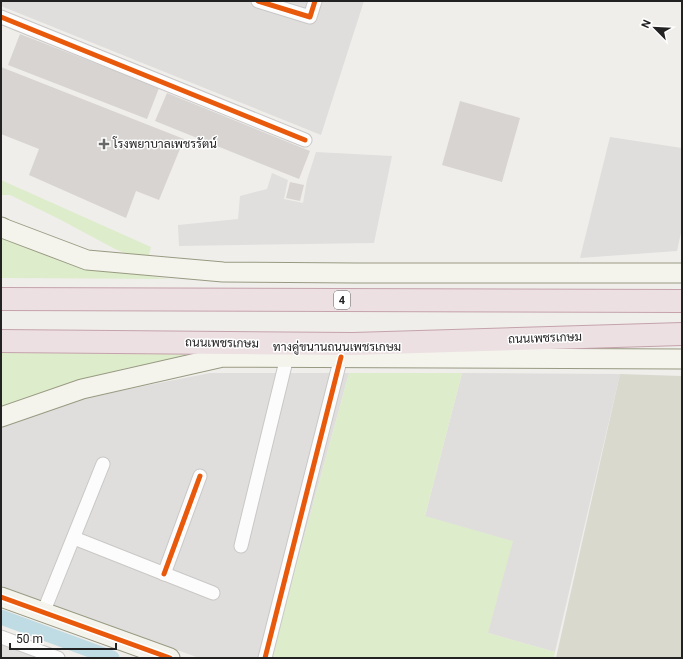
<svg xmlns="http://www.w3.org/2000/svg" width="683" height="659" font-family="Roboto,Sarabun,sans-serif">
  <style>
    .residential { fill: #dfdedc }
    .construction { fill: #d9d9cd }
    .grass { fill: #ddeccb }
    .parking { fill: #e0dfde }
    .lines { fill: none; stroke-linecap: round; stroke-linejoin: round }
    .canal { stroke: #bfdbe3; stroke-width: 15 }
    .building { fill: #d7d4d2 }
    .street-casing { stroke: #c9c8c7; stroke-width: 15 }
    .secondary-casing { stroke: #999a82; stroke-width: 21 }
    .highway-casing { stroke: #c5a2ac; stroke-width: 24 }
    .street { stroke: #fdfcfc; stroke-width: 13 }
    .secondary { stroke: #f4f4ed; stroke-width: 19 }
    .highway { stroke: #ece0e2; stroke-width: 22 }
    .cycleway-casing { stroke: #fff; stroke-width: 8 }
    .cycleway { stroke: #e8590c; stroke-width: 5 }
    .poi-dot { fill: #6a6968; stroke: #fff; stroke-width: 1.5 }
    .labels { text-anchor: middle; stroke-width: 3; stroke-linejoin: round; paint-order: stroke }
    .shield { fill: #fff; stroke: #646464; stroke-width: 1 }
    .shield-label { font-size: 11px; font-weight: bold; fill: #222 }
    .poi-label { font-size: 12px; fill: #222; stroke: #fff; text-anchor: start }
    .street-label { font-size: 12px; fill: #222; stroke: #fff }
  </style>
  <rect width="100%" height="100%" fill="#f0eeeb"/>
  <!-- residential -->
  <g class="residential">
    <path d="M 1,1 L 364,1 L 321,135 L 1,6 Z"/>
    <path d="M 610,137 L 682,148 L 682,228 L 677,251 L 580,258 Z"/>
    <path d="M 210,373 L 349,373 L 271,658 L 199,658 L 1,586 L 1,428 L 78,399 Z"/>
    <path d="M 462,373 L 620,374 L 555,652 L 488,633 L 425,516 Z"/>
    <path d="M 1,644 L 40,658 L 1,658 Z"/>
  </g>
  <!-- construction -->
  <path class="construction" d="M 620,374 L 682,376 L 682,658 L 556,658 Z"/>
  <!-- grass -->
  <g class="grass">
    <path d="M 1,180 L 151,247 L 149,255 L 135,257 L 115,249 L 59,219 L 10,195 L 1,195 Z"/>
    <path d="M 1,236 L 24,247 L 71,265 L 170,279 L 1,278 Z"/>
    <path d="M 244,348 L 126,368 L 46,391 L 1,408 L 1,349 Z"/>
    <path d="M 349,373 L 462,373 L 425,516 L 513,541 L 488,633 L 555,652 L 554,658 L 271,658 Z"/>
  </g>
  <!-- parking -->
  <path class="parking" d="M 316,152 L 392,156 L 374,243 L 179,246 L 178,225 L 238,219 L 240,196 L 267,189 L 272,173 L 288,180 L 284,199 L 303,203 L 307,180 Z"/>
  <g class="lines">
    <!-- canal -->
    <path class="canal" d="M 1,617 L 112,658"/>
  </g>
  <!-- building -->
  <g class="building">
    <path d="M 20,34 L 159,88 L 147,119 L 8,65 Z"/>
    <path d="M 1,67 L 184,139 L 159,200 L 136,191 L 126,218 L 29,175 L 39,149 L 1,134 Z"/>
    <path d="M 167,93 L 310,151 L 299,179 L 155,121 Z"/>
    <path d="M 460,101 L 520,118 L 502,182 L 442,165 Z"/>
    <path d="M 290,182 L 304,185 L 300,201 L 286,198 Z"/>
  </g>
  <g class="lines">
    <!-- street casing -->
    <g class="street-casing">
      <g id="street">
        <path d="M 258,1 L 310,17 L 315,1"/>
        <path d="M 1,17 L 305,140"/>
        <path d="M 74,538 L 213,593"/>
        <path d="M 241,546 L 287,357"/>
        <path d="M 164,574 L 200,476"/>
        <path d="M 43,613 L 103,464"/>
        <path d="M 1,637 L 58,658"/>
        <path d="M 265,658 L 341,357"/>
      </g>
    </g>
    <!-- secondary casing -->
    <g class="secondary-casing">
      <g id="secondary">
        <path d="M 1,227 L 5,229 L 87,260 L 223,272 L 356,273 L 682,273"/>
        <path d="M 1,417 L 82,389 L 223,357 L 682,359"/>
        <path d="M 1,597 L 170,658"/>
      </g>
    </g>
    <!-- highway casing -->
    <g class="highway-casing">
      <g id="highway">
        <path d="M 1,299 L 682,301"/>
        <path d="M 1,341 L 353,344 L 682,334"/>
      </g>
    </g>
    <!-- street -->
    <use href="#street" class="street"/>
    <!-- secondary -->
    <use href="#secondary" class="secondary"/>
    <!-- highway -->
    <use href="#highway" class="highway"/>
    <!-- cycleway casing -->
    <g class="cycleway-casing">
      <g id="cycleway">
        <path d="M 258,1 L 310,17 L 315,1"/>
        <path d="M 1,17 L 305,140"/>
        <path d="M 164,574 L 200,476"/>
        <path d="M 1,597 L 170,658"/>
        <path d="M 265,658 L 341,357"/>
      </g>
    </g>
    <!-- cycleway -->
    <use href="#cycleway" class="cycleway"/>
  </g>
  <!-- markers -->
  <path class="poi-dot" d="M102 138h4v4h4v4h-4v4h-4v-4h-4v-4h4z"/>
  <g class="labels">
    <!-- shield labels -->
    <rect class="shield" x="334" y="291" width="16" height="18" rx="3"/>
    <g class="shield-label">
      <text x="342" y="304">4</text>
    </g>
    <!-- poi labels -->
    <g class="poi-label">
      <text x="113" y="148">โรงพยาบาลเพชรรัตน์</text>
    </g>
    <!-- street labels -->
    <g class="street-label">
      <text transform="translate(545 338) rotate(-2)" y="4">ถนนเพชรเกษม</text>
      <text transform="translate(222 343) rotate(1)" y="4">ถนนเพชรเกษม</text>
      <text x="337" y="351">ทางคู่ขนานถนนเพชรเกษม</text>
    </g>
  </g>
  <!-- border -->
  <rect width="683" height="659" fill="none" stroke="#222222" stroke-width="4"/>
  <!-- north arrow -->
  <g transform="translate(655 28) rotate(294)" stroke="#ffffff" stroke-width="3" paint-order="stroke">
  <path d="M0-3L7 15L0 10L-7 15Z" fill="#222222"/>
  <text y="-6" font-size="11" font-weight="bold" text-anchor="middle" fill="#222222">N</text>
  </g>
  <!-- scale -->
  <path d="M10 643v6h106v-6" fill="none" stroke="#222222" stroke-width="2"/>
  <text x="16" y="643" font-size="12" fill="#222222" stroke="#ffffff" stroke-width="3" paint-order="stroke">50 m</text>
</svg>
